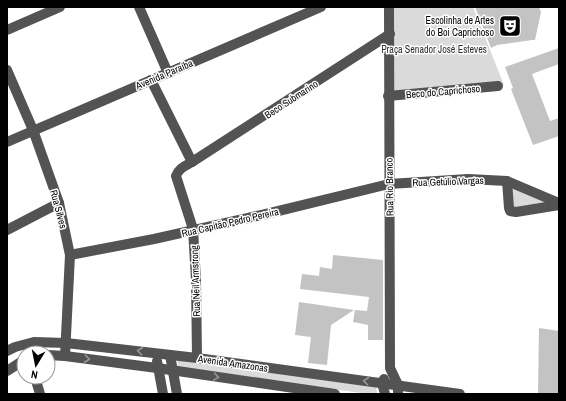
<svg xmlns="http://www.w3.org/2000/svg" width="566" height="401" font-family="'Archivo Narrow',sans-serif">
  <style>
    .green { fill: #dadada }
    .building { fill: #c3c3c3 }
    .lines { fill: none; stroke-linecap: round; stroke-linejoin: round }
    .minor { stroke: #535353; stroke-width: 10 }
    .oneway { stroke: #989898 }
    .labels { text-anchor: middle; stroke-width: 3; stroke-linejoin: round; paint-order: stroke }
    .poi-label { font-size: 10px; fill: #000; stroke: #fff; text-anchor: end }
    .park-label { font-size: 10px; fill: #313131; stroke: #fff }
    .street-label { font-size: 10px; fill: #000; stroke: #fff }
  </style>
  <rect width="100%" height="100%" fill="#fff"/>
  <!-- green -->
  <g class="green">
    <path d="M 390,7 L 473,7 L 504,85 L 426,91 L 392,97 Z"/>
    <path d="M 509,184 L 555,205 L 512,213 Z"/>
    <path d="M 177,359 L 376,386 L 377,394 L 368,394 L 178,368 Z"/>
  </g>
  <!-- building -->
  <g class="building">
    <path d="M 475,7 L 539,7 L 541,12 L 535,40 L 532,40 L 497,45 L 491,48 Z"/>
    <path d="M 559,48 L 559,64 L 532,74 L 550,121 L 559,118 L 559,136 L 533,145 L 511,89 L 513,88 L 505,67 Z"/>
    <path d="M 333,255 L 383,260 L 383,340 L 368,340 L 368,325 L 353,322 L 355,310 L 367,311 L 369,297 L 300,289 L 302,274 L 319,276 L 320,267 L 332,269 Z"/>
    <path d="M 299,302 L 354,310 L 331,325 L 327,365 L 308,363 L 311,337 L 295,335 Z"/>
    <path d="M 539,328 L 559,331 L 559,394 L 538,394 Z"/>
  </g>
  <g class="lines">
    <!-- minor -->
    <g class="minor">
      <path d="M 139,7 L 168,73"/>
      <path d="M 389,7 L 390,368 L 398,385 L 398,394"/>
      <path d="M 7,30 L 60,7"/>
      <path d="M 7,70 L 33,130 L 59,203 L 70,255 L 65,356"/>
      <path d="M 151,80 L 192,162"/>
      <path d="M 388,96 L 498,86"/>
      <path d="M 7,142 L 321,7"/>
      <path d="M 507,181 L 509,208 L 510,211 L 516,212 L 559,205"/>
      <path d="M 7,230 L 59,203"/>
      <path d="M 70,255 L 154,239 L 266,214 L 389,184 L 468,179 L 507,181 L 559,203"/>
      <path d="M 7,351 L 15,347 L 34,342 L 66,343 L 197,358 L 460,394"/>
      <path d="M 48,355 L 65,356 L 157,368 L 335,394"/>
      <path d="M 170,355 L 177,394"/>
      <path d="M 197,358 L 196,280 L 193,229 L 176,176 C 179,168 185,166 192,162 L 390,34"/>
      <path d="M 157,361 L 163,394"/>
      <path d="M 7,371 L 24,360"/>
      <path d="M 35,377 L 40,394"/>
      <path d="M 384,379 L 382,383 L 385,394"/>
    </g>
  </g>
  <!-- one-way arrows -->
  <defs><path id="oneway-chevron" d="M-2-3.5L2.5 0L-2 3.5" fill="none" stroke-width="1.6" stroke-linecap="round" stroke-linejoin="round"/></defs>
  <g class="oneway">
    <use href="#oneway-chevron" transform="translate(140 351) rotate(-173)"/>
    <use href="#oneway-chevron" transform="translate(87 359) rotate(7)"/>
    <use href="#oneway-chevron" transform="translate(216 377) rotate(9)"/>
    <use href="#oneway-chevron" transform="translate(366 381) rotate(-172)"/>
  </g>
  <!-- icons -->
  <defs>
    <g id="theatre-square" transform="scale(1.15)"><rect x="-9" y="-9" width="18" height="18" rx="4" fill="#000" stroke="#fff"/><path d="M-5-5.5Q0-4 5-5.5V0Q5 5 0 6Q-5 5-5 0ZM-3.3-2.5H-1v1.5H-3.3ZM1-2.5H3.3v1.5H1ZM-2.8 1Q0 5.5 2.8 1Z" fill="#fff"/></g>
  </defs>
  <g fill-rule="evenodd">
    <use href="#theatre-square" x="510" y="26"/>
  </g>
  <g class="labels">
    <!-- poi labels -->
    <g class="poi-label">
      <text x="494" y="24">Escolinha de Artes<tspan x="494" dy="12">do Boi Caprichoso</tspan></text>
    </g>
    <!-- park labels -->
    <g class="park-label">
      <text x="434" y="53">Praça Senador José Esteves</text>
    </g>
    <!-- street labels -->
    <g class="street-label">
      <text transform="translate(164 74) rotate(-23)" y="4">Avenida Paraíba</text>
      <text transform="translate(443 91) rotate(-5)" y="4">Beco do Caprichoso</text>
      <text transform="translate(291 99) rotate(-33)" y="4">Beco Submarino</text>
      <text transform="translate(448 181) rotate(-2)" y="4">Rua Getúlio Vargas</text>
      <text transform="translate(389 187) rotate(-91)" y="4">Rua Rio Branco</text>
      <text transform="translate(59 209) rotate(75)" y="4">Rua Silves</text>
      <text transform="translate(230 222) rotate(-13)" y="4">Rua Capitão Pedro Pereira</text>
      <text transform="translate(195 281) rotate(-92)" y="4">Rua Neil Armstrong</text>
      <text transform="translate(233 363) rotate(8)" y="4">Avenida Amazonas</text>
    </g>
  </g>
  <!-- border -->
  <rect width="566" height="401" fill="none" stroke="#000000" stroke-width="16"/>
  <!-- north arrow -->
  <g transform="translate(36 365) rotate(190)"><circle r="19" fill="#ffffff" stroke="#999999"/>
  <path d="M0-3L7 15L0 10L-7 15Z" fill="#000000"/>
  <text y="-6" font-size="11" font-weight="bold" text-anchor="middle" fill="#000000">N</text>
  </g>
</svg>
